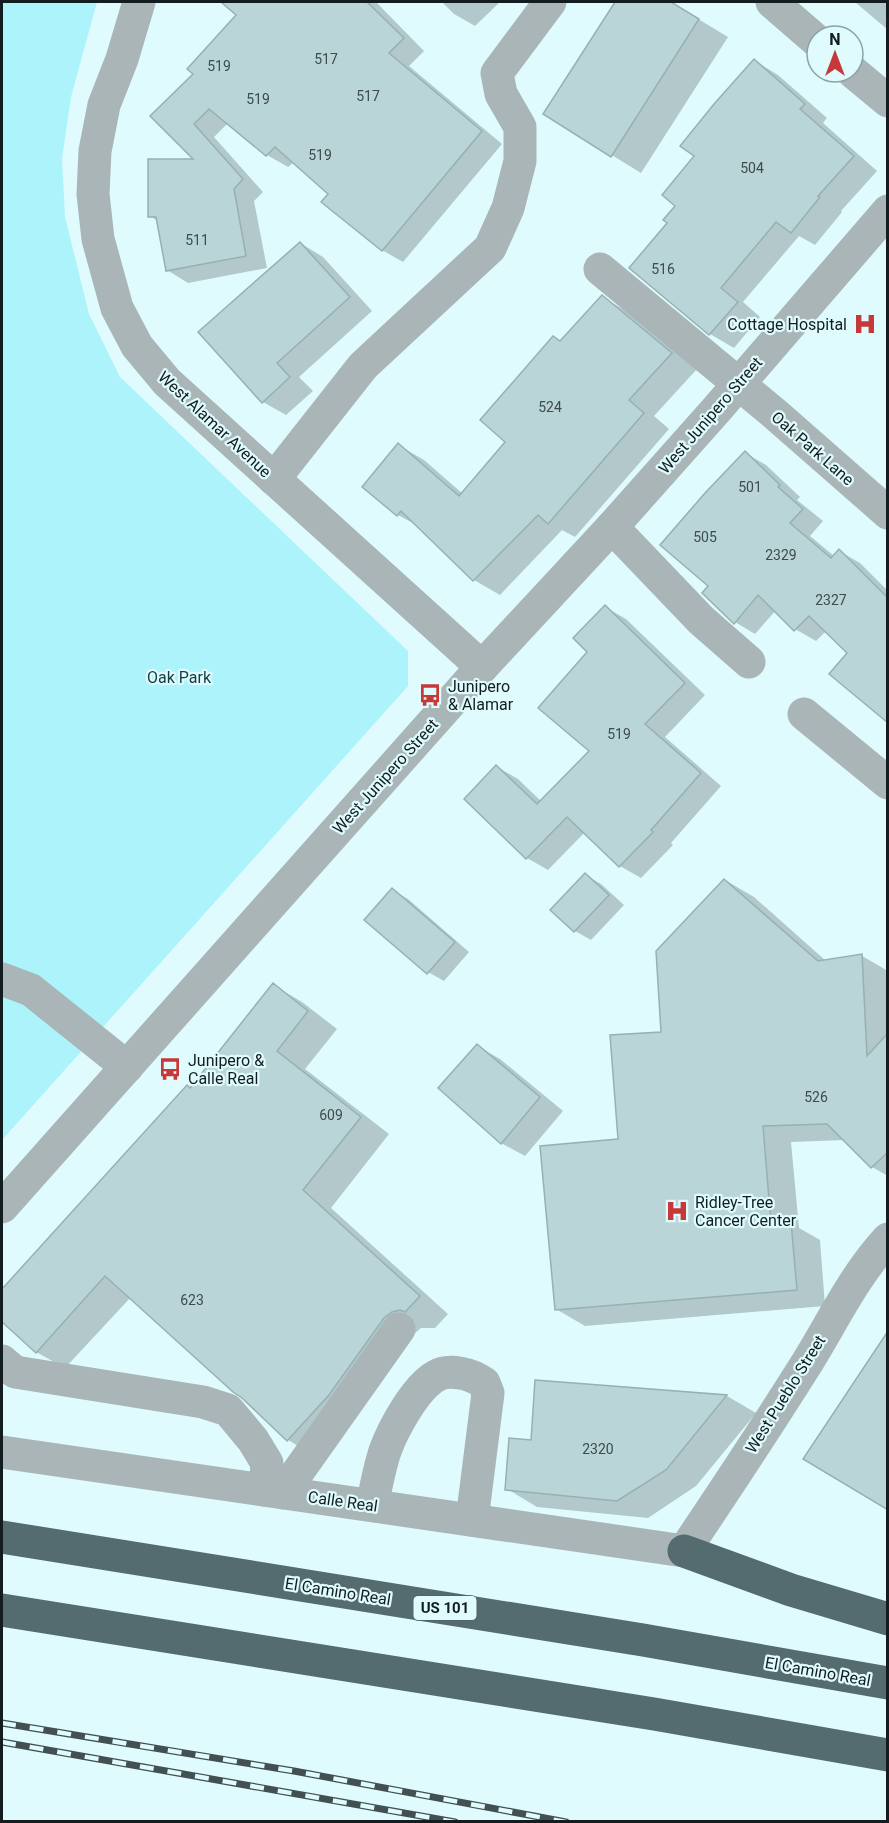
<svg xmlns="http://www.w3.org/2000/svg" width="889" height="1823" font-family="Roboto,sans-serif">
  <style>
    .green { fill: #acf3fb }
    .shadow { fill: #0003 }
    .building { fill: #bad5d8; stroke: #96b0b3; stroke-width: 1.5 }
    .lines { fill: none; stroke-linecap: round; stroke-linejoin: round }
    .minor { stroke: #a9b5b6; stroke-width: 33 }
    .highway { stroke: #546c6f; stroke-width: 33 }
    .rail-casing { stroke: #425052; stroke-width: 7 }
    .rail { stroke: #dffbfe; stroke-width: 4.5; stroke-dasharray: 14; stroke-linecap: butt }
    .labels { text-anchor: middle; stroke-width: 4.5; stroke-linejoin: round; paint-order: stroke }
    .number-label { font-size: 14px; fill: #3d4b4d }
    .shield { fill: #dffbfe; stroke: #506062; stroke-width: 1.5 }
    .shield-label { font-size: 15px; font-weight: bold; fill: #131d1f }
    .poi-label { font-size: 16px; fill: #131d1f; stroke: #dffbfe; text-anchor: start }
    .street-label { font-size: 16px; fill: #131d1f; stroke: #dffbfe }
    .park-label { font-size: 16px; fill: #123e43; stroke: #dffbfe }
  </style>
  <rect width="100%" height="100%" fill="#dffbfe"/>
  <!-- green -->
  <path class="green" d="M 2,2 L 97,2 L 71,97 L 62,159 L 65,217 L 89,314 L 120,377 L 408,651 L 408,686 L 2,1140 Z"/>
  <!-- shadow -->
  <g class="shadow">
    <path d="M 244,2 L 376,2 L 424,51 L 409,66 L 502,144 L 403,262 L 382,250 L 330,194 L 294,162 L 288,167 L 267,155 L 228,123 L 214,137 L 263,192 L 254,201 L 267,268 L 188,283 L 167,270 L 158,221 L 150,216 L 196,160 L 152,116 L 195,74 L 238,15 L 235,12 Z"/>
    <path d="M 442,2 L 500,2 L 475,26 L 454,14 Z"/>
    <path d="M 617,2 L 670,2 L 728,37 L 641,173 L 545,114 Z"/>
    <path d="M 855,2 L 888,2 L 888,30 Z"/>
    <path d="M 755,61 L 778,75 L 827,118 L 823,123 L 877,171 L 841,211 L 842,212 L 815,245 L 799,236 L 743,302 L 760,317 L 734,348 L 710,334 L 631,268 L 669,223 L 696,156 Z"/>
    <path d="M 300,243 L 323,257 L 372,311 L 299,377 L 313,391 L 286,415 L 263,402 Z"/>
    <path d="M 602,297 L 628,312 L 697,369 L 654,416 L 669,429 L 575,537 L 562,530 L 500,595 L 474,580 L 420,527 L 398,515 L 364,487 L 398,445 L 424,460 L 463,494 L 508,442 L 561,342 Z"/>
    <path d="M 745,453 L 766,465 L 800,497 L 797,500 L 823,521 L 810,536 L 834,556 L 839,551 L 860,563 L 888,591 L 888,721 L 849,653 L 826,631 L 816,641 L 795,629 L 776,610 L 755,634 L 735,622 L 710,586 Z"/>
    <path d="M 605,607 L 626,619 L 705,695 L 665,737 L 721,786 L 671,843 L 673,845 L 641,878 L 620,866 L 585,832 L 548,870 L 527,858 L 497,767 L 518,779 L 542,802 L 591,751 L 589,651 Z"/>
    <path d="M 585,875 L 601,884 L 624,905 L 591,940 L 575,931 L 553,910 Z"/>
    <path d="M 725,880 L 754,897 L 826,961 L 862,956 L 888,971 L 888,1176 L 872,1167 L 845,1140 L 791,1142 L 799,1228 L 820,1240 L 825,1306 L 585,1326 L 556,1309 L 620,1141 Z"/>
    <path d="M 392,890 L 408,899 L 469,952 L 444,981 L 428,972 Z"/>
    <path d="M 273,985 L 302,1002 L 337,1029 L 305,1069 L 389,1134 L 331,1208 L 448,1314 L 435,1328 L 421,1328 L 413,1335 L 317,1457 L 288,1440 L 243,1396 L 131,1297 L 65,1368 L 36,1352 L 2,1320 L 2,1291 L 187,1087 L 191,1089 Z"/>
    <path d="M 477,1046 L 500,1059 L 563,1111 L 525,1156 L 501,1143 Z"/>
    <path d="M 536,1382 L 727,1396 L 756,1413 L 696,1486 L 648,1518 L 537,1507 L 507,1489 L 532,1442 Z"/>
  </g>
  <!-- building -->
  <g class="building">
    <path d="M 221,2 L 367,2 L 404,38 L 389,53 L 482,131 L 382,251 L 321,202 L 328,194 L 275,147 L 266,156 L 209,109 L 194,124 L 243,179 L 234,189 L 246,256 L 166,271 L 156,217 L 148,217 L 148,159 L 193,159 L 150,116 L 193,74 L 187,69 L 236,15 Z"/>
    <path d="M 615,2 L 671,2 L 699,19 L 611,157 L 543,114 Z"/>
    <path d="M 754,59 L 805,104 L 800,109 L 854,156 L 818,196 L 820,197 L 791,233 L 776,222 L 721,288 L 738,302 L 709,335 L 629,268 L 667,223 L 663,220 L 675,206 L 662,195 L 694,156 L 680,146 L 714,104 Z"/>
    <path d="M 300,242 L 350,297 L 277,363 L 290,377 L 262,403 L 198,332 Z"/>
    <path d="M 602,295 L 672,353 L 629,400 L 644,413 L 548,524 L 538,515 L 473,581 L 401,511 L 397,516 L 362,487 L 398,443 L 459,496 L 505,442 L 480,420 L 553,336 L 560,341 Z"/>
    <path d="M 745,451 L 780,485 L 778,487 L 803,509 L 790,523 L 831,558 L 839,549 L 888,598 L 888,723 L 829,674 L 847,653 L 809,616 L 794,631 L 758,595 L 734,624 L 702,593 L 708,586 L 660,545 L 705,493 Z"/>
    <path d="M 605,605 L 685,683 L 645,724 L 701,773 L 651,830 L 653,832 L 619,867 L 567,817 L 526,859 L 464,799 L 496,765 L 537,804 L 589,751 L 538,708 L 587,652 L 573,638 Z"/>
    <path d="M 585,873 L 609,895 L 574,932 L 550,910 Z"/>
    <path d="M 724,879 L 818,961 L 862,954 L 867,1056 L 888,1033 L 888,1152 L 871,1168 L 827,1124 L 763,1126 L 771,1224 L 791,1222 L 797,1290 L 555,1310 L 540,1146 L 618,1139 L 610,1035 L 661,1032 L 656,951 Z"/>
    <path d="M 392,888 L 455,942 L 427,974 L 364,920 Z"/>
    <path d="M 273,983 L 308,1011 L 277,1051 L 361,1117 L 303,1190 L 420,1296 L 405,1312 L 400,1310 L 392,1312 L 384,1318 L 329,1395 L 287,1441 L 242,1398 L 233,1392 L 105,1276 L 36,1353 L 2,1322 L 2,1289 L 187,1085 L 190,1088 Z"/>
    <path d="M 477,1044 L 540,1097 L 501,1144 L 438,1088 Z"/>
    <path d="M 888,1331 L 888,1510 L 803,1459 Z"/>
    <path d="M 535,1380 L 727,1395 L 666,1470 L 617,1501 L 505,1490 L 509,1438 L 531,1440 Z"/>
  </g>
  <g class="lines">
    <!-- minor -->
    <g class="minor">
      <path d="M 139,2 L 122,59 L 104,105 L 95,151 L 93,194 L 98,239 L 117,308 L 137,346 L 167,382 L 482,667"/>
      <path d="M 772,2 L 817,41"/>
      <path d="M 853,72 L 888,101"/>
      <path d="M 600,269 L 775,414 L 888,513"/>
      <path d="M 274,479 L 363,366 L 490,248 L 508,208 L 520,161 L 520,127 L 501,94 L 497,73 L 550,2"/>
      <path d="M 612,527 L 701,620 L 749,662"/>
      <path d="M 804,714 L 888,783"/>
      <path d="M 2,979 L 31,990 L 127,1067"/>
      <path d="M 2,1207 L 482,667 L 612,527 L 717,409 L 888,211"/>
      <path d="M 2,1361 L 15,1372 L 203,1402 L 228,1410 L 253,1440 L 267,1463 L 265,1490"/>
      <path d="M 2,1452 L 684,1551 C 725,1490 766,1428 805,1366 C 832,1323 853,1277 888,1239"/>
      <path d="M 283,1493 L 399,1329"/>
      <path d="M 372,1505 C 376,1488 379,1469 385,1451 C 393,1429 415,1388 436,1376 C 449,1368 472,1374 484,1383 L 488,1393 L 472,1520"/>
    </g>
    <!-- highway -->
    <g class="highway">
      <path d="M 2,1537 L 643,1640 L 888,1683"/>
      <path d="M 684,1551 L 791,1590 L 888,1619"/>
      <path d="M 2,1610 L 654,1714 L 888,1755"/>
    </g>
    <!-- rail casing -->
    <g class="rail-casing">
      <g id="rail">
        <path d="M 2,1723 L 294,1771 L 566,1822"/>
        <path d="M 2,1742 L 455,1822"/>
      </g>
    </g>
    <!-- rail -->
    <use href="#rail" class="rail"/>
  </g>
  <!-- icons -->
  <defs>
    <g id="hospital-bare" transform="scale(1.8)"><path d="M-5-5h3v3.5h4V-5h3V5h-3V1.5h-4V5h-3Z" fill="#c73938" stroke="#dffbfe" stroke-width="2.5" paint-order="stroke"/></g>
    <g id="bus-bare" transform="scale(1.8)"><path d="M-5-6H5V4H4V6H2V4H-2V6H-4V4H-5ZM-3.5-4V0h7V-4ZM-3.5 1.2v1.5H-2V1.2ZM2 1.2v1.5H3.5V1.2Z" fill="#c73938" stroke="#dffbfe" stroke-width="2.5" paint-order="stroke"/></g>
  </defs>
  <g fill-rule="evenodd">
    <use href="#hospital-bare" x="865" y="324"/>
    <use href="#bus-bare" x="430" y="695"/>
    <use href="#bus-bare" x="170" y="1069"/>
    <use href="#hospital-bare" x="677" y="1211"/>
  </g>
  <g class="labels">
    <!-- number labels -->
    <g class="number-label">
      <text x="326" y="64">517</text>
      <text x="219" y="71">519</text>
      <text x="368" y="101">517</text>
      <text x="258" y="104">519</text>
      <text x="320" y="160">519</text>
      <text x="752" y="173">504</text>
      <text x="197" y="245">511</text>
      <text x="663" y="274">516</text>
      <text x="550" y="412">524</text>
      <text x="750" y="492">501</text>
      <text x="705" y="542">505</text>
      <text x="781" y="560">2329</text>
      <text x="831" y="605">2327</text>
      <text x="619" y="739">519</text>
      <text x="816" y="1102">526</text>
      <text x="331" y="1120">609</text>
      <text x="192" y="1305">623</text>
      <text x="598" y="1454">2320</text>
    </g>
    <!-- shield labels -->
    <rect class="shield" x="413.5" y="1596" width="63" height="24" rx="4.5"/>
    <g class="shield-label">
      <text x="445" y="1613">US 101</text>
    </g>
    <!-- poi labels -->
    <g class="poi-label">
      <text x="847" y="330" text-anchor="end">Cottage Hospital</text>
      <text x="448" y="692">Junipero<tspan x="448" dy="18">&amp; Alamar</tspan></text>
      <text x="188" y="1066">Junipero &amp;<tspan x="188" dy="18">Calle Real</tspan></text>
      <text x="695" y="1208">Ridley-Tree<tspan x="695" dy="18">Cancer Center</tspan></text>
    </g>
    <!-- street labels -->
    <g class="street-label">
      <text transform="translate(710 415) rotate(-49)" y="6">West Junipero Street</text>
      <text transform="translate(215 424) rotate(43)" y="6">West Alamar Avenue</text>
      <text transform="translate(813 448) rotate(41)" y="6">Oak Park Lane</text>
      <text transform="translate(385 776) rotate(-48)" y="6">West Junipero Street</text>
      <text transform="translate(785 1394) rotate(-58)" y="6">West Pueblo Street</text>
      <text transform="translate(343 1501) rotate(8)" y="6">Calle Real</text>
      <text transform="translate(338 1591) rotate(9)" y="6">El Camino Real</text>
      <text transform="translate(818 1671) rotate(10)" y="6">El Camino Real</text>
    </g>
    <!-- park labels -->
    <g class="park-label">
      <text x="179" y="683">Oak Park</text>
    </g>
  </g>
  <!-- border -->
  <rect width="889" height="1823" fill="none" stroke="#131d1f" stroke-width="6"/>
  <!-- north arrow -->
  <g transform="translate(835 54)"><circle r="28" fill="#dffbfe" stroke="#8da2a5" stroke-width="1.5"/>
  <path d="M0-4.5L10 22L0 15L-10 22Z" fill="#c73938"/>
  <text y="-9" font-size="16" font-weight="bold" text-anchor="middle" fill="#131d1f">N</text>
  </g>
</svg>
